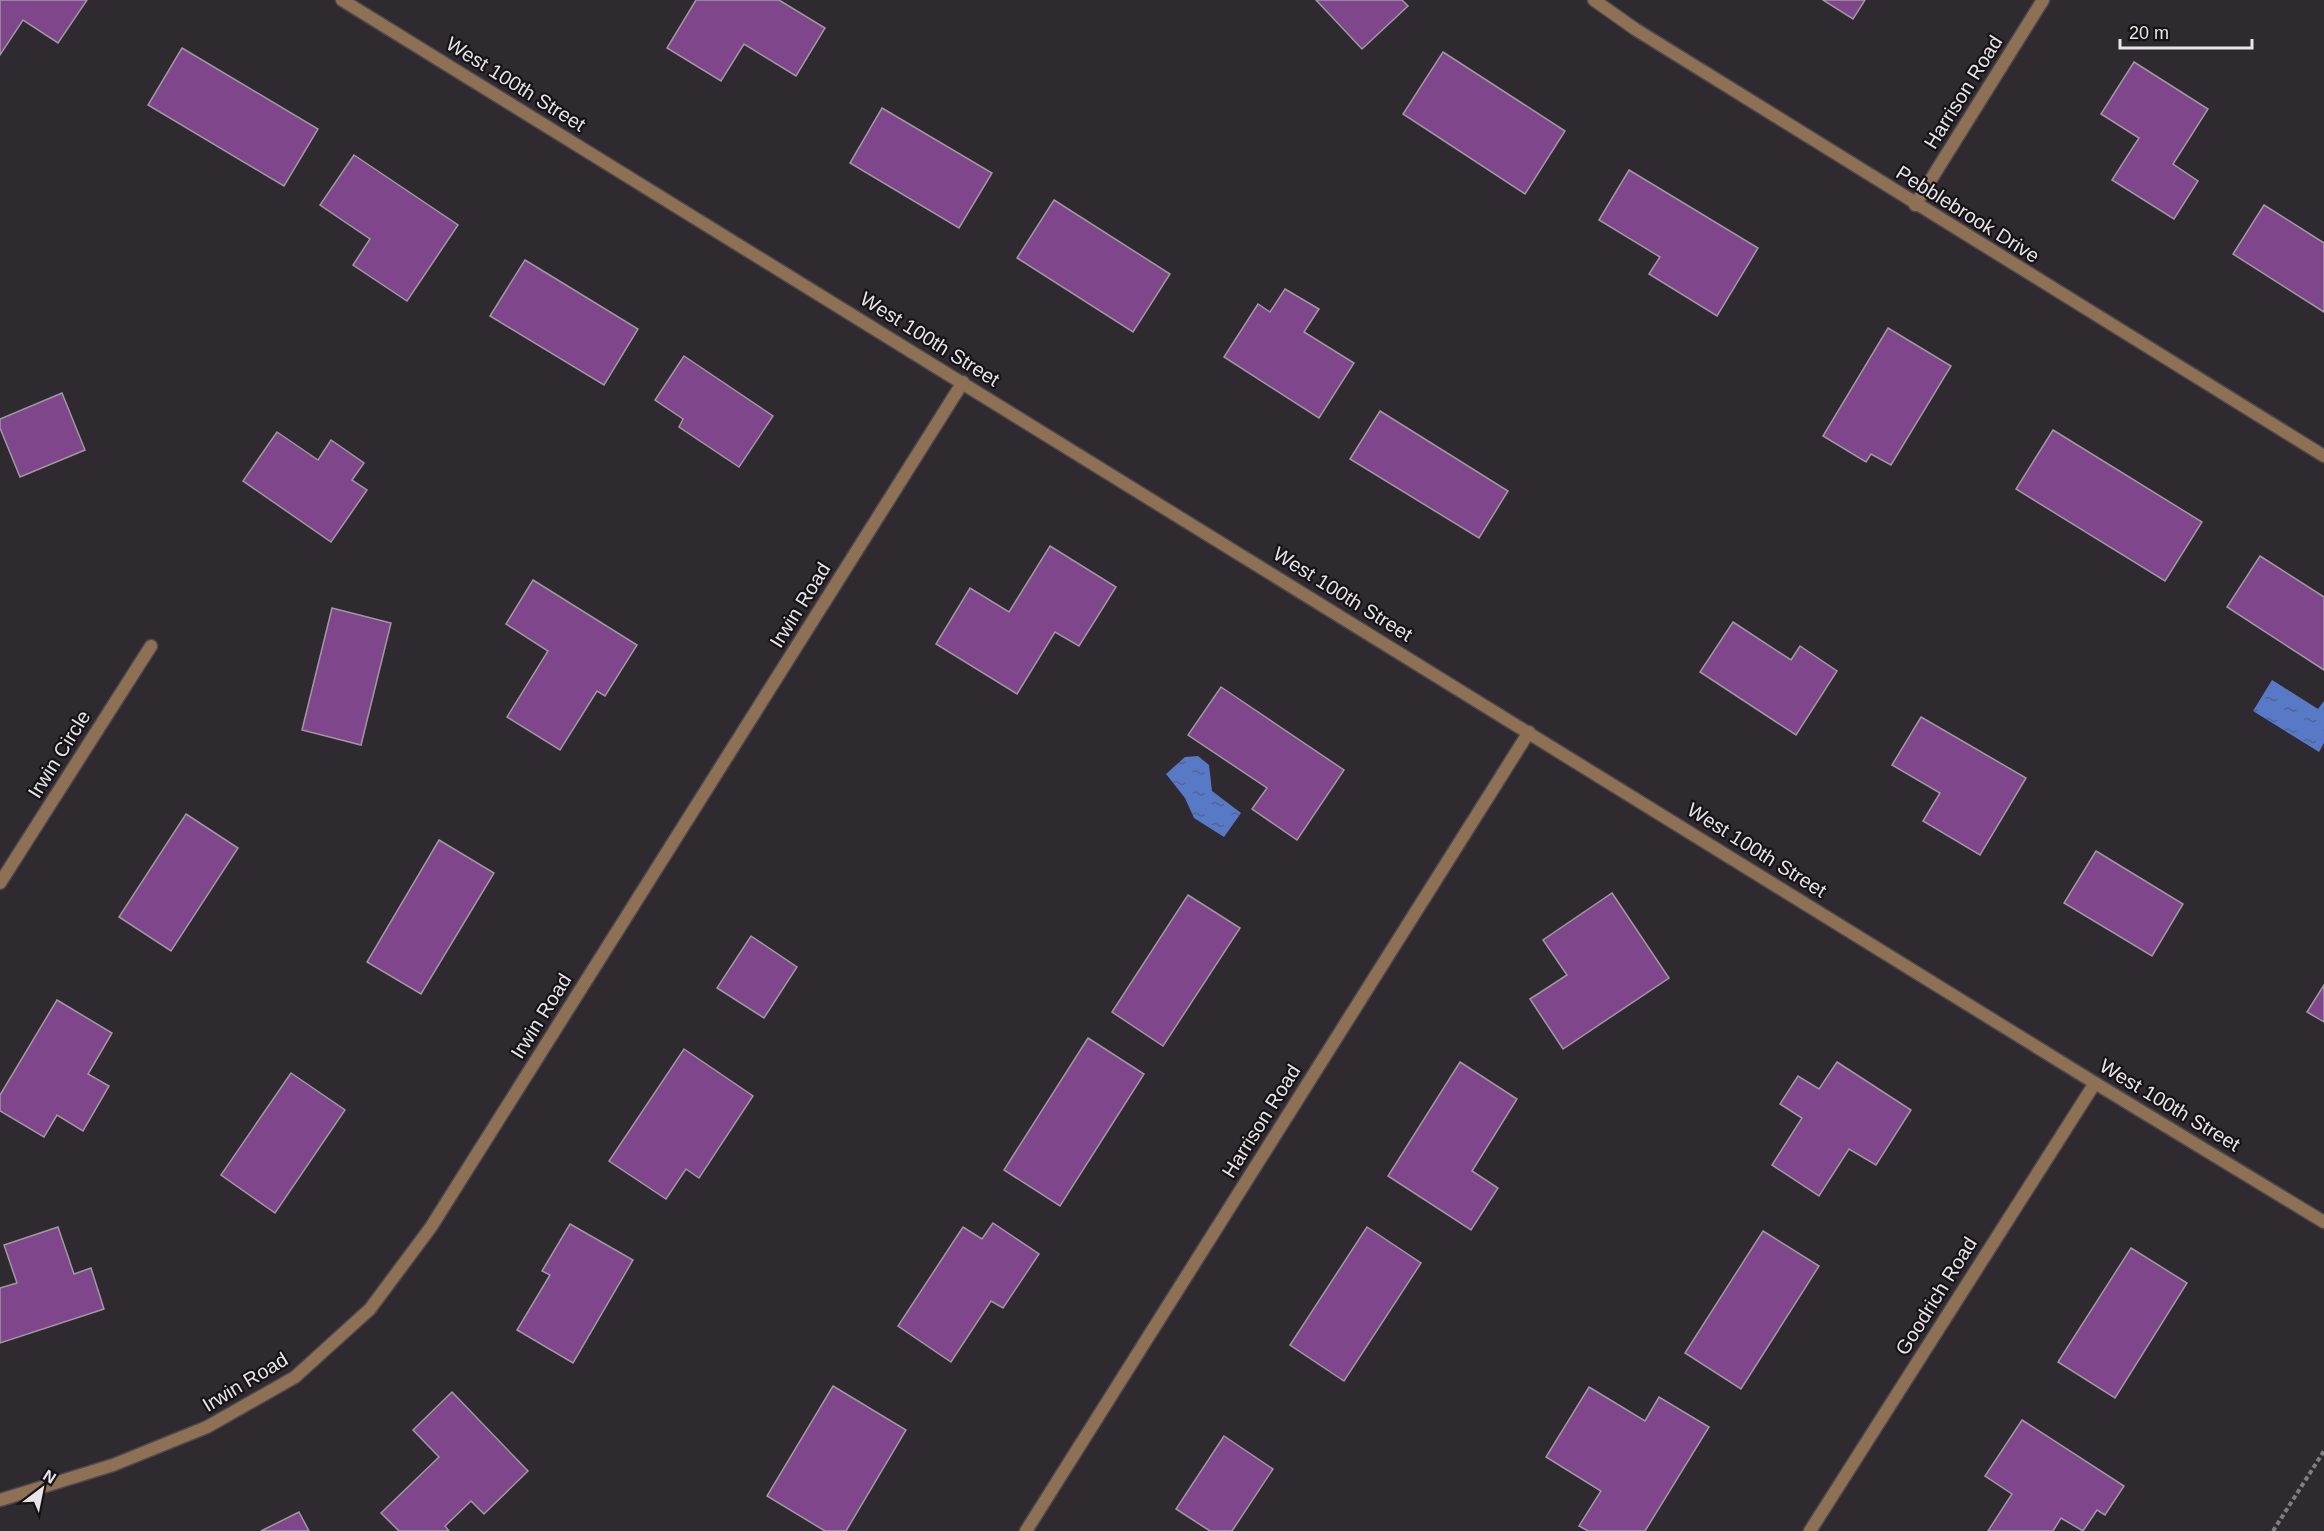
<svg xmlns="http://www.w3.org/2000/svg" width="2324" height="1531" font-family="Arial,sans-serif">
  <style>
    .water { fill: url(#water-ripples) }
    .building { fill: #7f468b; stroke: #a099a1; stroke-width: 1.5 }
    .lines { fill: none; stroke-linecap: round; stroke-linejoin: round }
    .minor-casing { stroke: #4d484e; stroke-width: 15 }
    .path { stroke: #817d82; stroke-width: 4; stroke-dasharray: 4.5 3; stroke-linecap: butt }
    .minor { stroke: #8e7154; stroke-width: 12 }
    .labels { text-anchor: middle; stroke-width: 4.5; stroke-linejoin: round; paint-order: stroke }
    .street-label { font-size: 20px; fill: #e8e4e9; stroke: #161316 }
  </style>
  <defs>
    <pattern id="water-ripples" width="26" height="14" patternUnits="userSpaceOnUse" patternTransform="scale(1.5)"><rect width="26" height="14" fill="#587ac6"/><path d="M2 4q2-2 4 0t4 0M15 11q2-2 4 0t4 0" fill="none" stroke="#516493"/></pattern>
  </defs>
  <rect width="100%" height="100%" fill="#2f2a30"/>
  <!-- water -->
  <g class="water">
    <path d="M 2272,680 L 2318,709 L 2324,701 L 2324,743 L 2319,752 L 2253,711 Z"/>
    <path d="M 1198,756 L 1209,765 L 1212,791 L 1241,813 L 1224,837 L 1194,818 L 1185,798 L 1166,774 L 1185,757 Z"/>
  </g>
  <!-- building -->
  <g class="building">
    <path d="M 0,0 L 87,0 L 58,43 L 23,20 L 0,55 Z"/>
    <path d="M 696,0 L 779,0 L 825,28 L 796,76 L 744,44 L 721,81 L 667,48 Z"/>
    <path d="M 1316,0 L 1402,0 L 1408,6 L 1362,49 Z"/>
    <path d="M 1823,0 L 1865,0 L 1853,19 Z"/>
    <path d="M 182,48 L 318,129 L 284,186 L 148,105 Z"/>
    <path d="M 1443,52 L 1565,131 L 1525,194 L 1403,114 Z"/>
    <path d="M 2134,62 L 2208,109 L 2173,164 L 2198,181 L 2174,219 L 2112,180 L 2139,138 L 2101,114 Z"/>
    <path d="M 882,108 L 992,173 L 959,228 L 850,163 Z"/>
    <path d="M 354,155 L 458,225 L 407,301 L 353,265 L 370,239 L 320,205 Z"/>
    <path d="M 1629,170 L 1758,248 L 1717,316 L 1649,274 L 1660,257 L 1599,220 Z"/>
    <path d="M 1054,200 L 1170,274 L 1133,332 L 1017,258 Z"/>
    <path d="M 2264,205 L 2324,243 L 2324,312 L 2233,254 Z"/>
    <path d="M 525,260 L 638,329 L 604,385 L 490,316 Z"/>
    <path d="M 1285,289 L 1319,309 L 1304,332 L 1354,363 L 1319,418 L 1224,357 L 1258,304 L 1270,312 Z"/>
    <path d="M 1888,328 L 1951,366 L 1891,465 L 1871,454 L 1866,462 L 1823,436 Z"/>
    <path d="M 684,356 L 773,416 L 739,467 L 679,427 L 683,419 L 655,400 Z"/>
    <path d="M 62,393 L 85,450 L 20,477 L 0,428 L 0,419 Z"/>
    <path d="M 1380,411 L 1508,491 L 1479,538 L 1350,459 Z"/>
    <path d="M 2053,430 L 2202,522 L 2165,581 L 2016,489 Z"/>
    <path d="M 277,432 L 318,460 L 331,440 L 364,463 L 352,480 L 367,490 L 331,542 L 243,481 Z"/>
    <path d="M 1050,546 L 1116,587 L 1079,646 L 1055,632 L 1017,694 L 936,644 L 970,588 L 1009,612 Z"/>
    <path d="M 2260,556 L 2324,597 L 2324,670 L 2227,607 Z"/>
    <path d="M 533,580 L 637,645 L 605,696 L 597,691 L 560,750 L 507,717 L 548,651 L 506,624 Z"/>
    <path d="M 332,608 L 391,623 L 361,745 L 302,730 Z"/>
    <path d="M 1733,622 L 1791,660 L 1800,646 L 1837,671 L 1796,735 L 1700,672 Z"/>
    <path d="M 1221,687 L 1344,770 L 1297,840 L 1252,809 L 1267,788 L 1188,735 Z"/>
    <path d="M 1921,717 L 2026,778 L 1980,855 L 1923,821 L 1940,793 L 1892,765 Z"/>
    <path d="M 186,814 L 238,848 L 171,951 L 119,917 Z"/>
    <path d="M 439,840 L 494,873 L 421,994 L 367,962 Z"/>
    <path d="M 2096,851 L 2183,904 L 2152,956 L 2064,903 Z"/>
    <path d="M 1612,893 L 1669,978 L 1563,1049 L 1530,999 L 1567,975 L 1543,940 Z"/>
    <path d="M 1188,895 L 1240,928 L 1163,1046 L 1112,1012 Z"/>
    <path d="M 751,936 L 797,967 L 764,1018 L 717,988 Z"/>
    <path d="M 2324,985 L 2324,1022 L 2307,1012 Z"/>
    <path d="M 57,1000 L 112,1033 L 88,1074 L 109,1086 L 83,1131 L 57,1115 L 44,1137 L 0,1111 L 0,1095 Z"/>
    <path d="M 1088,1038 L 1144,1074 L 1060,1206 L 1004,1170 Z"/>
    <path d="M 684,1049 L 753,1096 L 699,1178 L 686,1169 L 666,1199 L 609,1161 Z"/>
    <path d="M 1460,1062 L 1517,1099 L 1472,1171 L 1498,1188 L 1471,1230 L 1388,1176 Z"/>
    <path d="M 1837,1062 L 1911,1110 L 1876,1165 L 1849,1149 L 1819,1196 L 1772,1165 L 1802,1118 L 1780,1104 L 1798,1076 L 1819,1089 Z"/>
    <path d="M 291,1073 L 345,1110 L 275,1213 L 221,1175 Z"/>
    <path d="M 993,1223 L 1039,1254 L 1003,1308 L 991,1301 L 951,1362 L 898,1326 L 963,1227 L 982,1239 Z"/>
    <path d="M 570,1224 L 633,1260 L 573,1363 L 517,1330 L 550,1275 L 542,1271 Z"/>
    <path d="M 58,1227 L 74,1274 L 91,1268 L 104,1309 L 0,1343 L 0,1288 L 17,1283 L 4,1245 Z"/>
    <path d="M 1367,1227 L 1421,1263 L 1344,1381 L 1290,1345 Z"/>
    <path d="M 1763,1231 L 1819,1266 L 1741,1389 L 1685,1353 Z"/>
    <path d="M 2131,1248 L 2187,1283 L 2115,1398 L 2058,1362 Z"/>
    <path d="M 833,1386 L 906,1430 L 846,1531 L 825,1531 L 767,1496 Z"/>
    <path d="M 1589,1387 L 1645,1421 L 1659,1397 L 1709,1427 L 1645,1531 L 1588,1531 L 1579,1526 L 1601,1491 L 1546,1457 Z"/>
    <path d="M 452,1392 L 528,1471 L 484,1514 L 471,1501 L 445,1526 L 449,1531 L 399,1531 L 381,1513 L 439,1457 L 413,1430 Z"/>
    <path d="M 2022,1420 L 2124,1486 L 2105,1515 L 2097,1510 L 2083,1531 L 2061,1518 L 2053,1531 L 1988,1531 L 2012,1494 L 1985,1476 Z"/>
    <path d="M 1224,1436 L 1273,1469 L 1232,1531 L 1210,1531 L 1176,1509 Z"/>
    <path d="M 299,1512 L 309,1531 L 261,1531 Z"/>
  </g>
  <g class="lines">
    <!-- minor casing -->
    <g class="minor-casing">
      <g id="minor">
        <path d="M 342,0 L 2095,1083 L 2324,1222"/>
        <path d="M 1594,0 L 1635,29 L 2324,456"/>
        <path d="M 1915,205 L 2043,0"/>
        <path d="M 0,883 L 151,646"/>
        <path d="M 0,1500 L 113,1465 L 207,1427 L 295,1377 L 370,1309 L 431,1227 L 963,382"/>
        <path d="M 1026,1531 L 1529,732"/>
        <path d="M 1810,1531 L 2095,1083"/>
      </g>
    </g>
    <!-- path -->
    <path class="path" d="M 2273,1531 L 2324,1451"/>
    <!-- minor -->
    <use href="#minor" class="minor"/>
  </g>
  <g class="labels">
    <!-- street labels -->
    <g class="street-label">
      <text transform="translate(516 84) rotate(32)" y="7">West 100th Street</text>
      <text transform="translate(1963 92) rotate(-58)" y="7">Harrison Road</text>
      <text transform="translate(1968 214) rotate(32)" y="7">Pebblebrook Drive</text>
      <text transform="translate(930 339) rotate(32)" y="7">West 100th Street</text>
      <text transform="translate(1343 594) rotate(32)" y="7">West 100th Street</text>
      <text transform="translate(800 605) rotate(-58)" y="7">Irwin Road</text>
      <text transform="translate(59 754) rotate(-58)" y="7">Irwin Circle</text>
      <text transform="translate(1757 850) rotate(32)" y="7">West 100th Street</text>
      <text transform="translate(541 1016) rotate(-58)" y="7">Irwin Road</text>
      <text transform="translate(2170 1105) rotate(31)" y="7">West 100th Street</text>
      <text transform="translate(1261 1121) rotate(-58)" y="7">Harrison Road</text>
      <text transform="translate(1936 1296) rotate(-58)" y="7">Goodrich Road</text>
      <text transform="translate(245 1382) rotate(-31)" y="7">Irwin Road</text>
    </g>
  </g>
  <!-- north arrow -->
  <g transform="translate(42 1489) rotate(32)" stroke="#161316" stroke-width="4.5" paint-order="stroke">
  <path d="M0-4.5L10 22L0 15L-10 22Z" fill="#e8e4e9"/>
  <text y="-9" font-size="16" font-weight="bold" text-anchor="middle" fill="#e8e4e9">N</text>
  </g>
  <!-- scale -->
  <path d="M2120 39v9h132v-9" fill="none" stroke="#e8e4e9" stroke-width="3"/>
  <text x="2129" y="39" font-size="18" fill="#e8e4e9" stroke="#161316" stroke-width="4.5" paint-order="stroke">20 m</text>
</svg>
